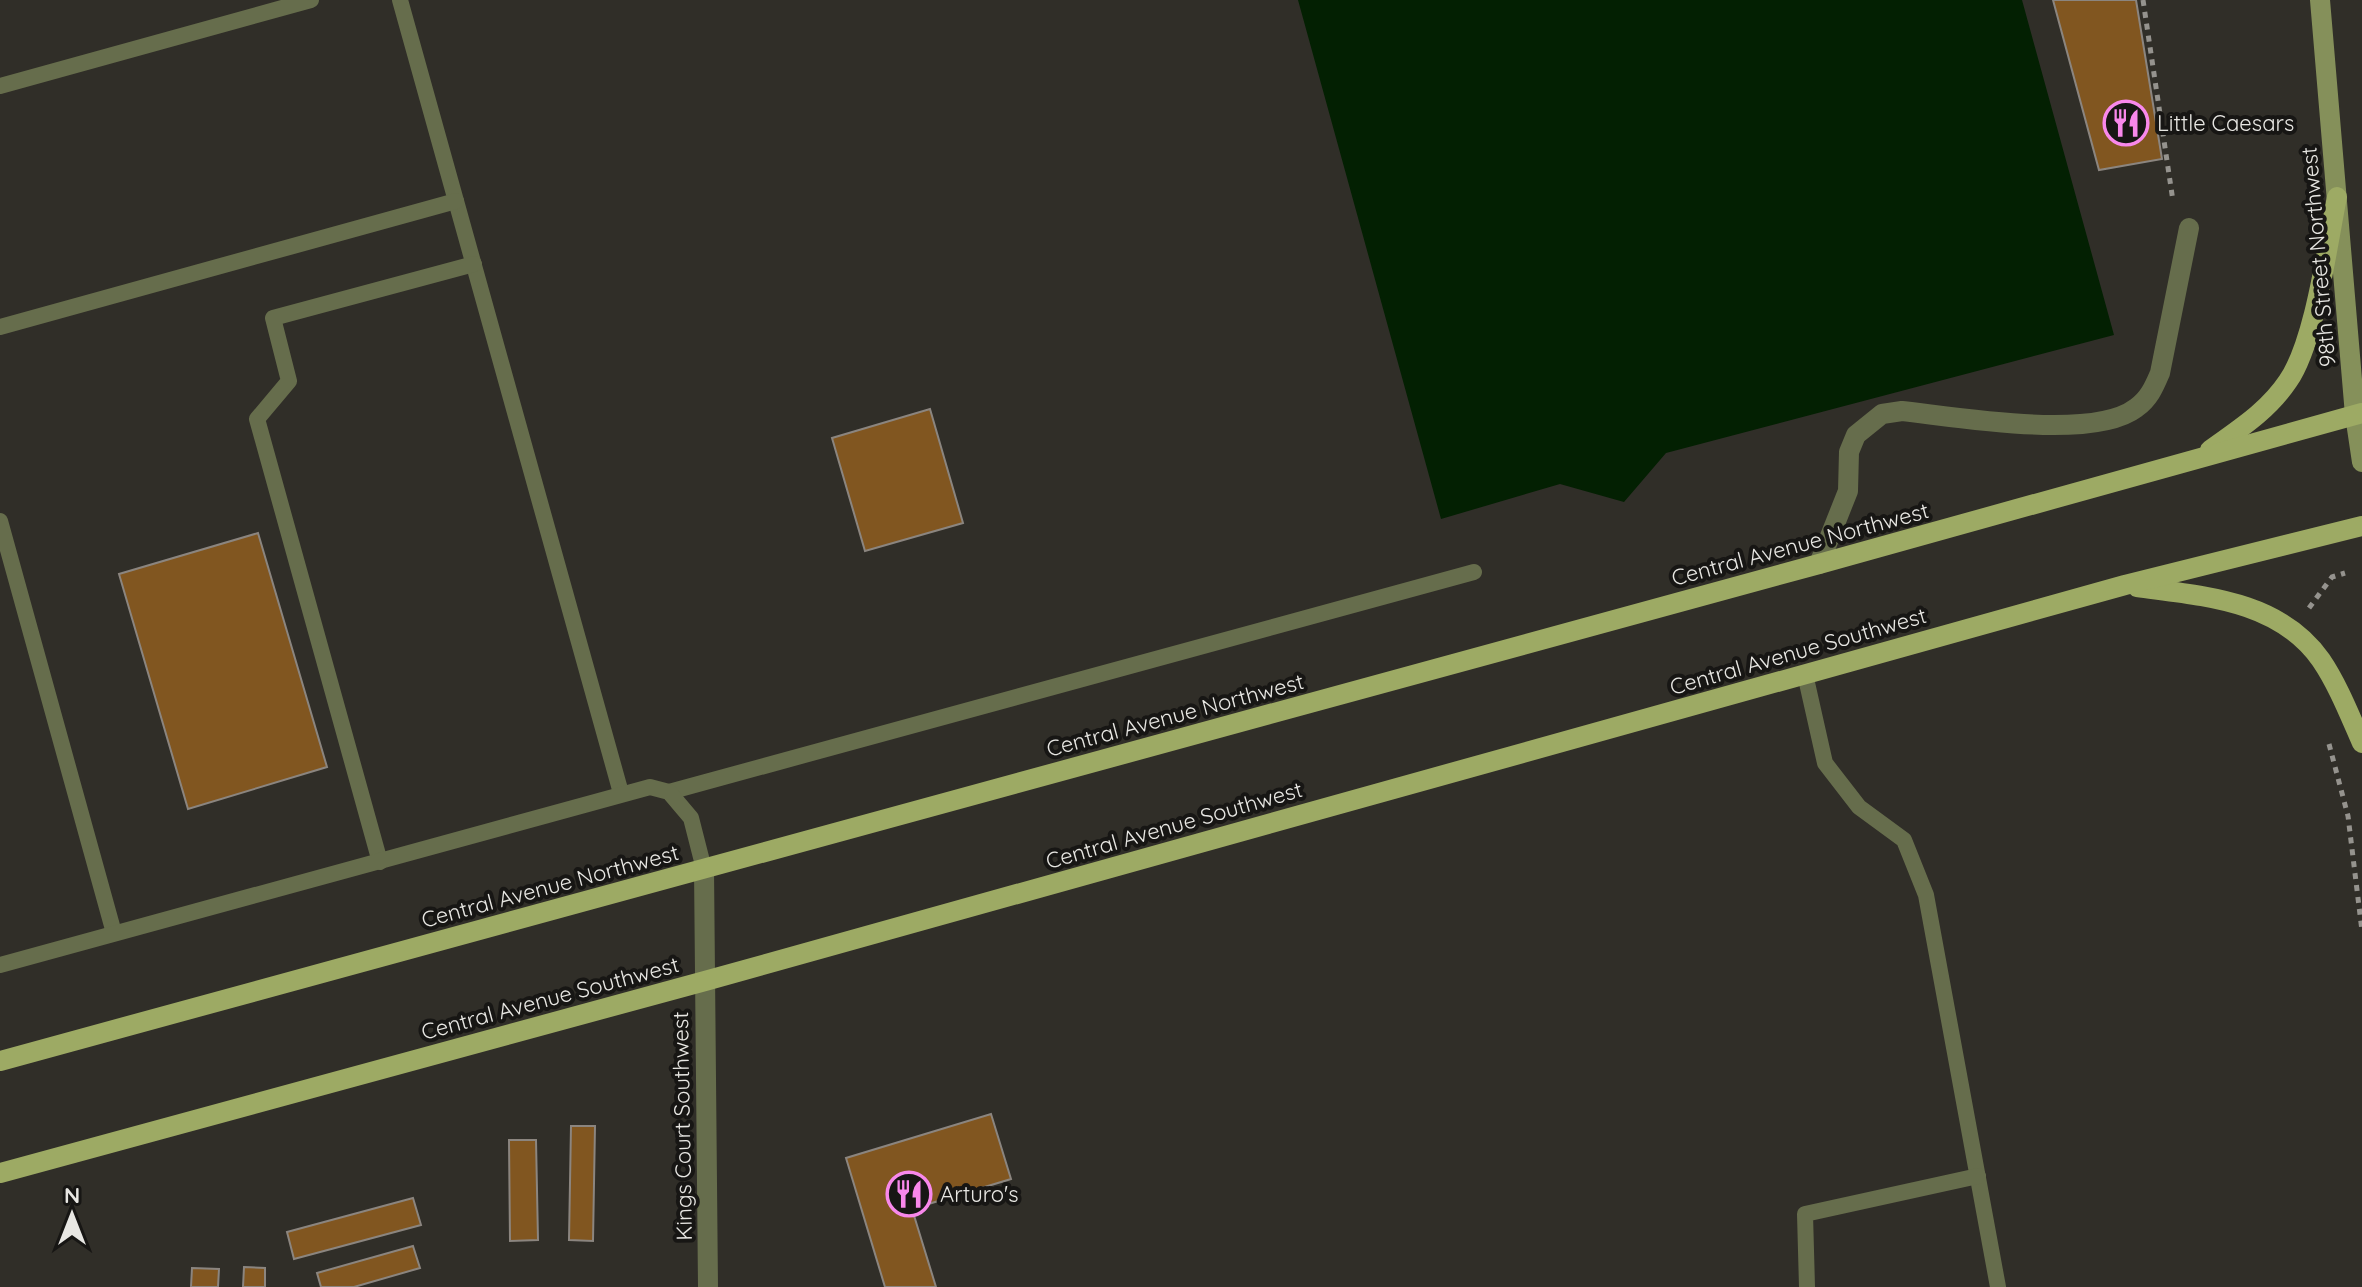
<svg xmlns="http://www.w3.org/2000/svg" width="2362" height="1287" font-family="Quicksand,sans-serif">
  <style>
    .water { fill: #032002 }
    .building { fill: #815620; stroke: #8b857f; stroke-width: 2 }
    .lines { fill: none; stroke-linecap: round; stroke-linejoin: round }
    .path { stroke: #95938e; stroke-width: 5; stroke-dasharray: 6 6; stroke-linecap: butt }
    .lane { stroke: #666d4c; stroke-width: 16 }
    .street { stroke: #666d4c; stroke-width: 20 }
    .secondary { stroke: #85905a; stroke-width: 20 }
    .primary { stroke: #9daa64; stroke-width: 20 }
    .labels { text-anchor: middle; stroke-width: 8; stroke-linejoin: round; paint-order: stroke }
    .poi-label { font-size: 22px; fill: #e8e7e3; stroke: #171614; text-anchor: start }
    .street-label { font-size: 22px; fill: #e8e7e3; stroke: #171614 }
  </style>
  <rect width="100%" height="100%" fill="#302e28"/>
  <!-- water -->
  <path class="water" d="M 1298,0 L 2022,0 L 2114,335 L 1666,453 L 1624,502 L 1560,484 L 1441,519 Z"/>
  <!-- building -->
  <g class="building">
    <path d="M 2053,0 L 2136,0 L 2162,159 L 2099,170 Z"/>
    <path d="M 930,409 L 963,523 L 865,551 L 832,438 Z"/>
    <path d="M 258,533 L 327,767 L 188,809 L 119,574 Z"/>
    <path d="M 991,1114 L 1011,1179 L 912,1209 L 936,1287 L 885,1287 L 846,1158 Z"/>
    <path d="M 571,1126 L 595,1126 L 593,1241 L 569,1240 Z"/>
    <path d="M 509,1140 L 536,1140 L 538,1240 L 510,1241 Z"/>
    <path d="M 413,1198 L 421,1225 L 294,1259 L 287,1232 Z"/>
    <path d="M 413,1246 L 420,1268 L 354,1287 L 321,1287 L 317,1273 Z"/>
    <path d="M 244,1267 L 265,1268 L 265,1287 L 243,1287 Z"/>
    <path d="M 192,1268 L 219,1269 L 218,1287 L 191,1287 Z"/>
  </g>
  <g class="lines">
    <!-- path -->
    <g class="path">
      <path d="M 2143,0 L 2173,201"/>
      <path d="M 2309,608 L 2332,577 L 2345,573"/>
      <path d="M 2329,744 L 2348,816 L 2362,931"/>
    </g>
    <!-- lane -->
    <g class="lane">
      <path d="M 400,0 L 621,793"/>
      <path d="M 0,86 L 311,0"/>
      <path d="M 0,327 L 456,201"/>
      <path d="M 0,521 L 114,933"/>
      <path d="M 1805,674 L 1825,763 L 1859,807 L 1904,840 L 1926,895 L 1998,1287"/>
      <path d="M 669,792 L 1474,572"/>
      <path d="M 380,862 L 257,419 L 289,381 L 273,318 L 474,264"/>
      <path d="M 0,965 L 650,787 L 669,792 L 691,818 L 704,869"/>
      <path d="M 1807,1287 L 1805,1214 L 1978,1176"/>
    </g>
    <!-- street -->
    <g class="street">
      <path d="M 1819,564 L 1848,491 L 1849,452 L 1856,435 L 1882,414 L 1902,411 C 1957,417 2093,441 2136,408 C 2149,399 2154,387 2160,373 L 2189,228"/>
      <path d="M 704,869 L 708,1287"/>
    </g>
    <!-- secondary -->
    <path class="secondary" d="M 2320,0 L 2355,415 L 2362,462"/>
    <!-- primary -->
    <g class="primary">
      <path d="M 2210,450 C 2239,429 2268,411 2288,381 C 2315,342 2327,246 2337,197"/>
      <path d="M 2137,587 C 2203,596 2279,600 2321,660 C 2338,685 2350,716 2362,743"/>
      <path d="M 0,1061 L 1819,564 L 2362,413"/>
      <path d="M 0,1173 L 705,981 L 2125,585 L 2362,526"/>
    </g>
  </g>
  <!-- icons -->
  <defs>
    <g id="restaurant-ring" transform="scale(2.3)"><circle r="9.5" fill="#171614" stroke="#f888eb" stroke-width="1.5"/><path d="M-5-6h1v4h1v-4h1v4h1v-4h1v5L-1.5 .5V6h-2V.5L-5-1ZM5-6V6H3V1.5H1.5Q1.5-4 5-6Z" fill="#f888eb"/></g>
  </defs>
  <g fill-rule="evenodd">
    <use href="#restaurant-ring" x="2126" y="123"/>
    <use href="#restaurant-ring" x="909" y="1194"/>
  </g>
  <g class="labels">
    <!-- poi labels -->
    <g class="poi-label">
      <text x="2157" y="131">Little Caesars</text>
      <text x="940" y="1202">Arturo's</text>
    </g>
    <!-- street labels -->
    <g class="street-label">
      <text transform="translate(2318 257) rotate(-95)" y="8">98th Street Northwest</text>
      <text transform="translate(1800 544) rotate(-15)" y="8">Central Avenue Northwest</text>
      <text transform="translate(1798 651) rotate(-16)" y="8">Central Avenue Southwest</text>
      <text transform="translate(1175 715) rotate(-15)" y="8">Central Avenue Northwest</text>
      <text transform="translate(1174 825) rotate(-16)" y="8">Central Avenue Southwest</text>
      <text transform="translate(550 886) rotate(-15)" y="8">Central Avenue Northwest</text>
      <text transform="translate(550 998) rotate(-15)" y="8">Central Avenue Southwest</text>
      <text transform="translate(682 1126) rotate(-91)" y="8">Kings Court Southwest</text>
    </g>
  </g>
  <!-- north arrow -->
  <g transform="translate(72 1215)" stroke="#171614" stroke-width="6" paint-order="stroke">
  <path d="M0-6L14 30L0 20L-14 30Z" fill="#e8e7e3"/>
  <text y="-12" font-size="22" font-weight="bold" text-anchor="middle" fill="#e8e7e3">N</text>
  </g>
</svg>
